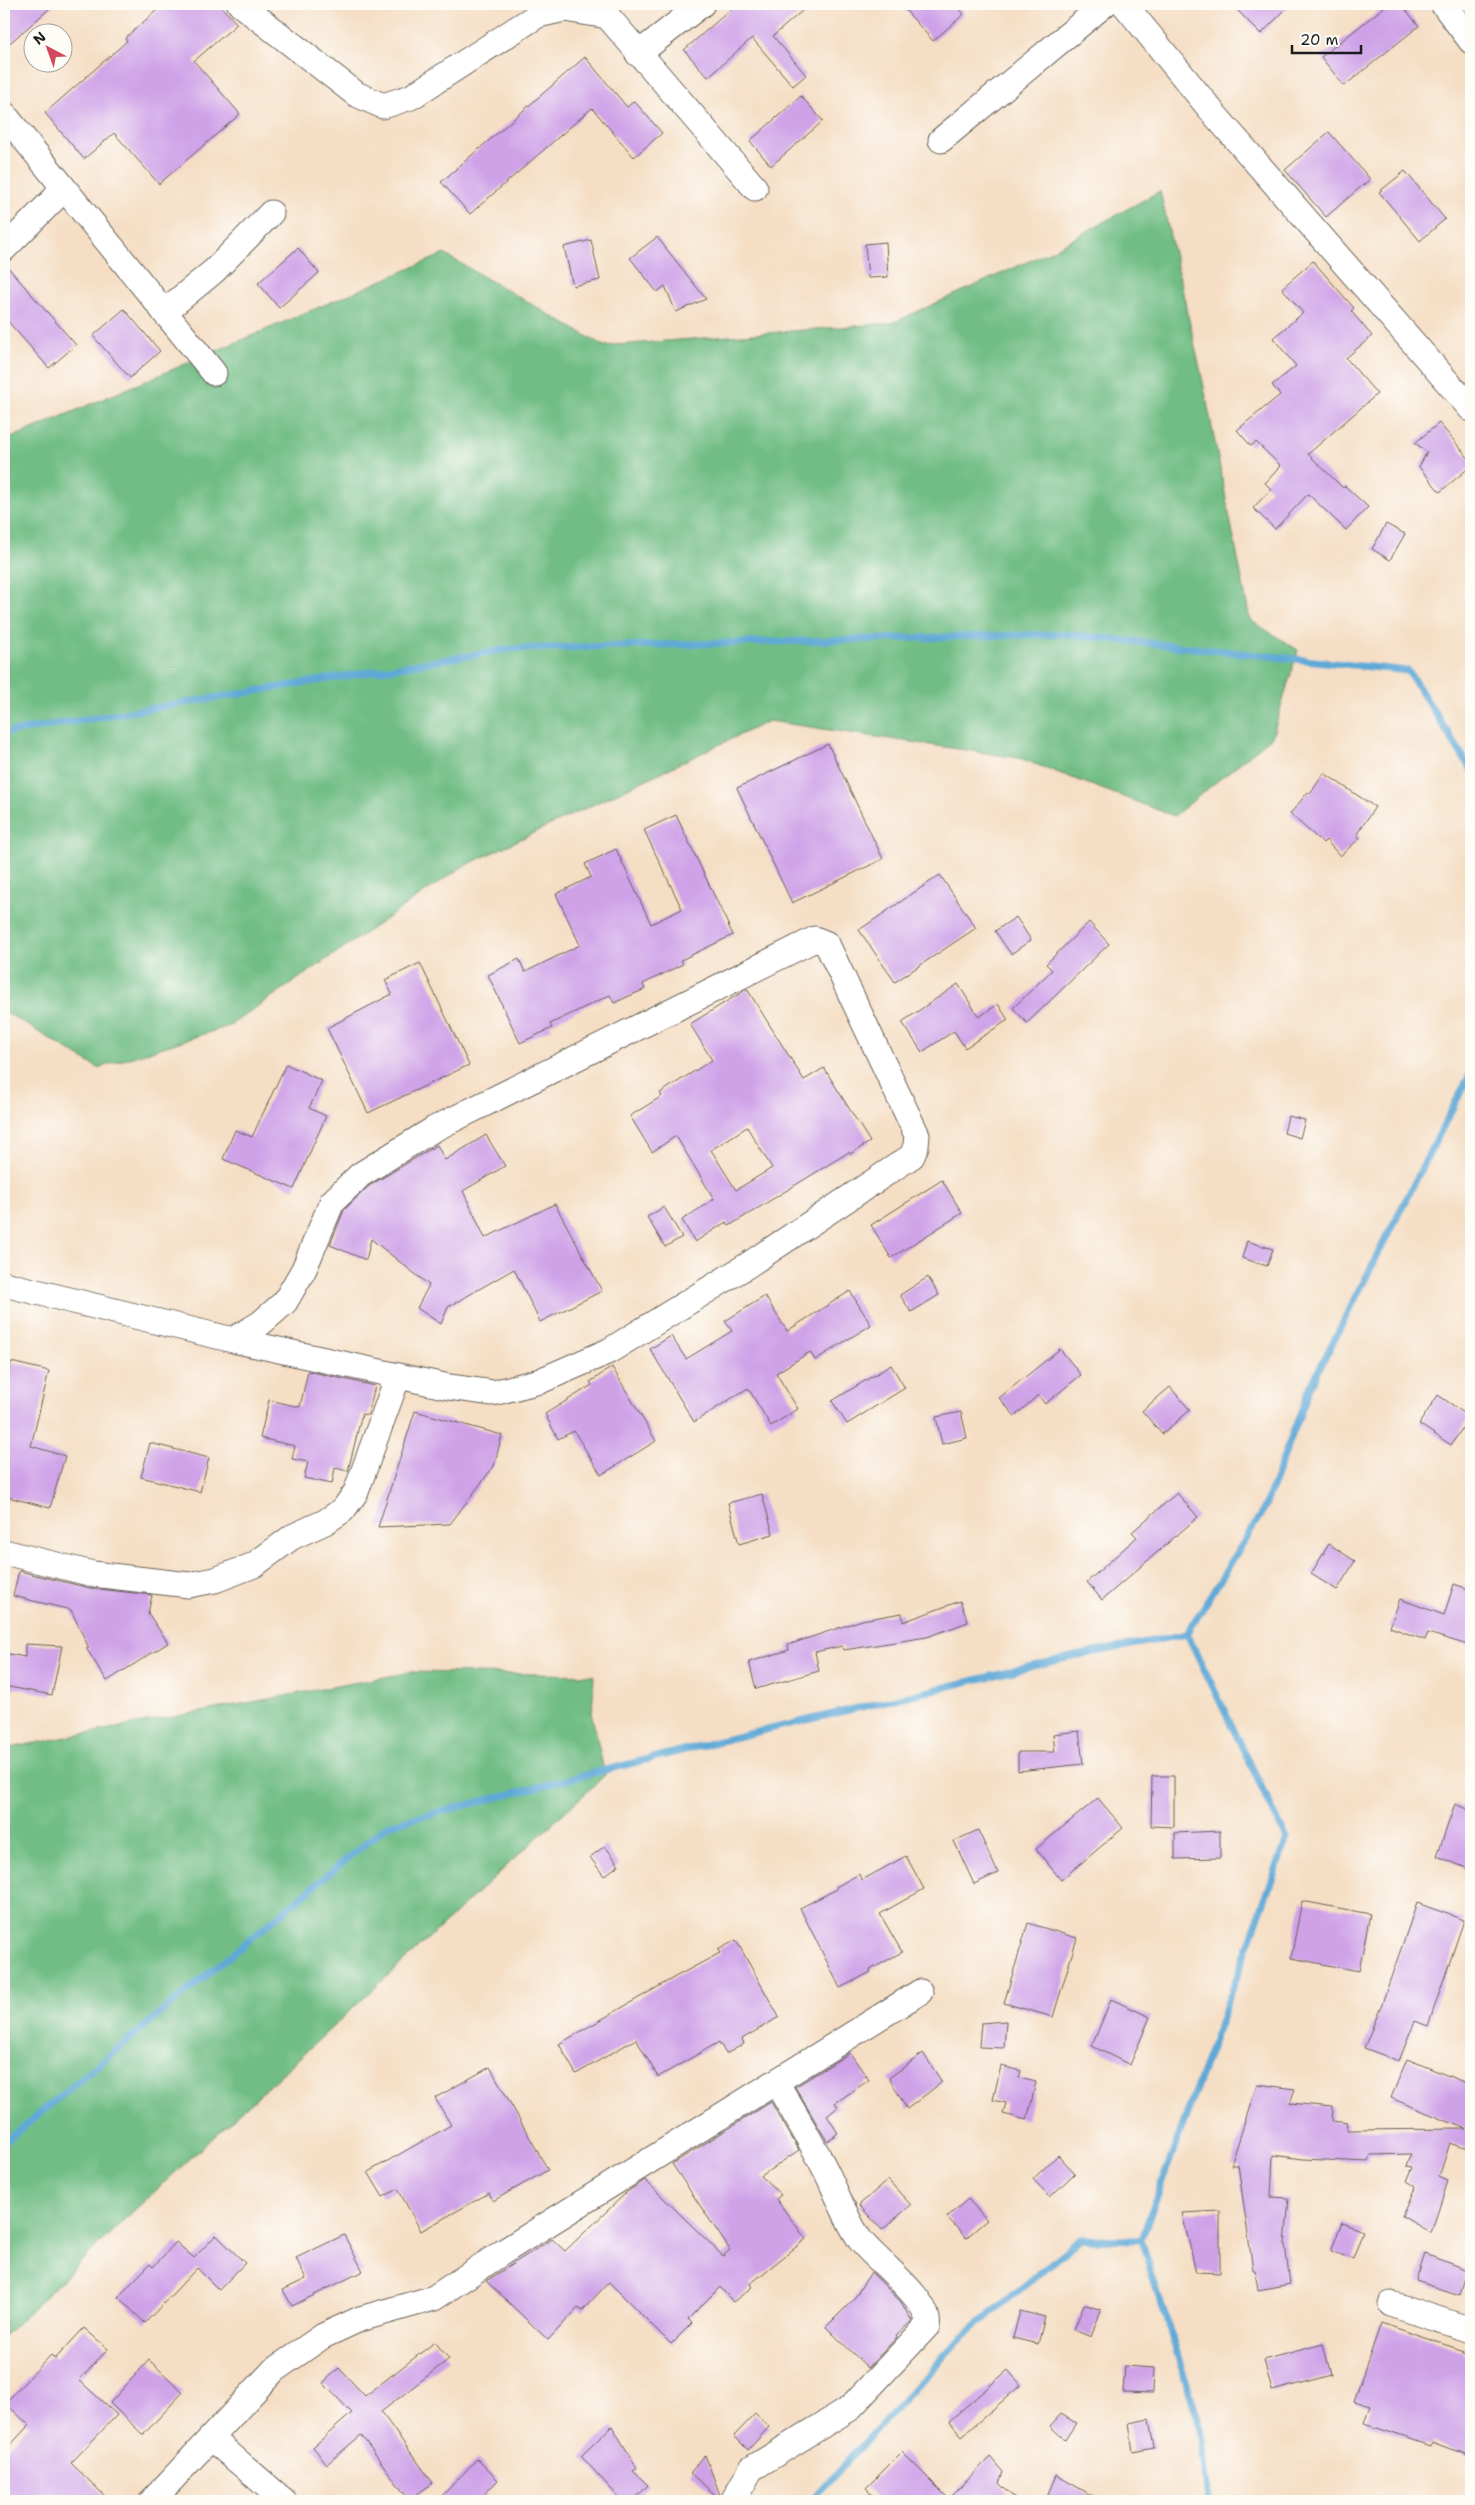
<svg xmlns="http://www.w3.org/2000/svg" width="1475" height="2505" font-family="'Shantell Sans',sans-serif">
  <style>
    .forest { fill: #71bd85; stroke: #466c50 }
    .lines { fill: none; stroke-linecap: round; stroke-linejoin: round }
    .stream { stroke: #5fa9d7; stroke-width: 7 }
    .building { fill: #cfa2e8; fill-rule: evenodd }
    .street-casing { stroke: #686057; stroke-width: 27 }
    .street { stroke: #fff; stroke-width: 25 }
  </style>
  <rect width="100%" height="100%" fill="#fdfcf7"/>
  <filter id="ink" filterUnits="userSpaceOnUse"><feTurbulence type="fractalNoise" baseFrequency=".02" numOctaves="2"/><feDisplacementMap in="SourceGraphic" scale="10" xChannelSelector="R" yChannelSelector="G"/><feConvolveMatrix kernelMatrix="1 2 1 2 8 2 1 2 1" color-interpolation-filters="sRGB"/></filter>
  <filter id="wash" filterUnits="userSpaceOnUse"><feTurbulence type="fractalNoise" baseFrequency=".0096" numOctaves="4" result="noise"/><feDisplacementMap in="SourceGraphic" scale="20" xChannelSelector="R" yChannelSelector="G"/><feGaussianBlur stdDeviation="1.12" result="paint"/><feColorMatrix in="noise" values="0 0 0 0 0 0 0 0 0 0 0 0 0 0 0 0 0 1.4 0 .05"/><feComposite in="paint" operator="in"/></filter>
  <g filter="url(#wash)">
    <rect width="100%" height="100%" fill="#f5dec4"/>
    <!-- forest -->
    <g class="forest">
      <path d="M 1160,191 L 1203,382 L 1250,620 L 1298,650 L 1272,737 L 1174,816 L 1019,758 L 769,721 L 462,867 L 229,1026 L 98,1068 L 4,1011 L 4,441 L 444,254 L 604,346 L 892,323 L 1049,252 Z"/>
      <path d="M 411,1672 L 594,1675 L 592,1716 L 605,1775 L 126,2218 L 4,2336 L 4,1749 Z"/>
    </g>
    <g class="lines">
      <!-- stream -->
      <g class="stream">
        <path d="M 4,733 L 508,649 L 1064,634 L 1408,671 L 1471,769"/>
        <path d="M 4,2143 L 388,1825 L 724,1740 L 1075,1656 L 1187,1634"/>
        <path d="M 811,2501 L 959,2340 L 1081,2239 L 1141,2240"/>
        <path d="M 1208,2501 L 1201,2428 L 1141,2240 L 1287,1839 L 1187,1634 L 1264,1509 L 1311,1385 L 1471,1072"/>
      </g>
    </g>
    <g id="blocks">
      <!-- building -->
      <g class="building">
        <path d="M 4,4 L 55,4 L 4,48 Z"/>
        <path d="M 164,4 L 219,4 L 237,24 L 194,61 L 240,114 L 159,184 L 114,133 L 84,159 L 45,113 L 127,41 L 125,38 Z"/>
        <path d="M 737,4 L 810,4 L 773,36 L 806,75 L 793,86 L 752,38 L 708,77 L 684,50 Z"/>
        <path d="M 900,4 L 955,4 L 964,14 L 933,41 Z"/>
        <path d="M 1231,4 L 1291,4 L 1261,34 Z"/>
        <path d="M 1388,4 L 1401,4 L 1419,26 L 1344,86 L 1321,57 Z"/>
        <path d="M 585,57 L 627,107 L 634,101 L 662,133 L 634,157 L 592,108 L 470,214 L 441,182 Z"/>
        <path d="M 801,96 L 823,121 L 771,166 L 750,141 Z"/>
        <path d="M 1329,132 L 1370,179 L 1326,217 L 1285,170 Z"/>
        <path d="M 1405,171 L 1445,219 L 1420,241 L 1379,192 Z"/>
        <path d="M 657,237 L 706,299 L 676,312 L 665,286 L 657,292 L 630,258 Z"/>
        <path d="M 591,240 L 600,280 L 573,286 L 564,247 Z"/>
        <path d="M 886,242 L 888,277 L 868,278 L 865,244 Z"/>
        <path d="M 298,248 L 319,273 L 279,308 L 258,283 Z"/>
        <path d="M 1313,261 L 1354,308 L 1351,311 L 1372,336 L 1346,358 L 1377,394 L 1308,454 L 1343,488 L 1345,486 L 1368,507 L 1346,530 L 1308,494 L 1275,529 L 1253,508 L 1271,489 L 1265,483 L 1281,466 L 1256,442 L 1251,446 L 1237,430 L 1280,395 L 1272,385 L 1296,366 L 1273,338 L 1303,313 L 1282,288 Z"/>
        <path d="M 4,263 L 76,345 L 49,368 L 4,317 Z"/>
        <path d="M 124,309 L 160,351 L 130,378 L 93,336 Z"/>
        <path d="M 1439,423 L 1471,461 L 1471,466 L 1440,492 L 1419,467 L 1427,452 L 1415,443 Z"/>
        <path d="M 1386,524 L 1405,534 L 1390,560 L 1372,549 Z"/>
        <path d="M 828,744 L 883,859 L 792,903 L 737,788 Z"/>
        <path d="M 1324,773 L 1375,807 L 1357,834 L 1360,838 L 1340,856 L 1326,840 L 1323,843 L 1290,814 L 1308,792 L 1310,794 Z"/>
        <path d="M 676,815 L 733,935 L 681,960 L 683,964 L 643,984 L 645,989 L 614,1003 L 610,995 L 550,1024 L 552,1028 L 520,1043 L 488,975 L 519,959 L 525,972 L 580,945 L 556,894 L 591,877 L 585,864 L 616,849 L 651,924 L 682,909 L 644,830 Z"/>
        <path d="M 940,875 L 976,928 L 895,982 L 859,930 Z"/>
        <path d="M 1016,917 L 1031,940 L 1011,954 L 995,931 Z"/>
        <path d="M 1089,922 L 1109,944 L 1027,1023 L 1013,1008 L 1052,970 L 1046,964 Z"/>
        <path d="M 420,963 L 469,1065 L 368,1113 L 327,1028 L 392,994 L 385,980 Z"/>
        <path d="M 958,984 L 979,1017 L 998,1004 L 1008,1020 L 965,1048 L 954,1031 L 922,1052 L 902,1022 Z"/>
        <path d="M 747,989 L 804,1080 L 824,1068 L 870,1142 L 850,1154 L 849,1152 L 729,1226 L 726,1222 L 695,1242 L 682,1220 L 714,1199 L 676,1136 L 652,1152 L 630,1116 L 662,1096 L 660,1093 L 712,1060 L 690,1024 ZM 747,1127 L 772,1168 L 736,1190 L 711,1150 Z"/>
        <path d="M 286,1064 L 322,1081 L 309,1108 L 326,1116 L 294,1189 L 223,1159 L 235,1130 L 252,1137 Z"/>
        <path d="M 1288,1116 L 1305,1120 L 1300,1138 L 1284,1133 Z"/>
        <path d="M 486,1135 L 505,1166 L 463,1191 L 485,1238 L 555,1204 L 602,1291 L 540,1322 L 514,1269 L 448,1307 L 441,1324 L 417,1308 L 429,1285 L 371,1239 L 366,1260 L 330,1245 L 344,1210 L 369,1186 L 437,1145 L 445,1160 Z"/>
        <path d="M 942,1180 L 962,1213 L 891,1258 L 871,1225 Z"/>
        <path d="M 664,1207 L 682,1237 L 665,1247 L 647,1217 Z"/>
        <path d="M 1247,1241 L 1273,1249 L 1267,1266 L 1242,1258 Z"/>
        <path d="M 928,1277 L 939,1295 L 911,1312 L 900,1295 Z"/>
        <path d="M 850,1291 L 871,1325 L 815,1360 L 810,1352 L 776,1373 L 798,1409 L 771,1426 L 748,1388 L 694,1422 L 650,1349 L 671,1336 L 686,1359 L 732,1331 L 725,1321 L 765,1296 L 787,1331 Z"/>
        <path d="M 1060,1349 L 1081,1375 L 1045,1404 L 1038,1395 L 1015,1416 L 999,1398 Z"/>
        <path d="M 11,1362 L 49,1371 L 31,1446 L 65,1456 L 50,1508 L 4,1496 L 4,1392 Z"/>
        <path d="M 891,1365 L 905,1388 L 847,1424 L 832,1401 Z"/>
        <path d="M 612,1367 L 656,1441 L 601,1475 L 574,1431 L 558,1439 L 545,1414 L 592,1385 L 590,1382 Z"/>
        <path d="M 308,1371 L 375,1386 L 368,1415 L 362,1414 L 348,1471 L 335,1468 L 332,1484 L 304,1478 L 308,1462 L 292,1459 L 295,1446 L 260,1438 L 269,1400 L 300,1407 Z"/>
        <path d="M 1170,1387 L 1190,1410 L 1162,1434 L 1142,1411 Z"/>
        <path d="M 1438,1395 L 1470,1417 L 1451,1445 L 1419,1424 Z"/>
        <path d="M 415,1411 L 502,1435 L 494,1466 L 450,1524 L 378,1527 Z"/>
        <path d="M 961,1412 L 967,1438 L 942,1444 L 936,1417 Z"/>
        <path d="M 150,1443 L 209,1458 L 200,1492 L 141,1477 Z"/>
        <path d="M 1177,1493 L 1198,1517 L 1102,1600 L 1087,1582 L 1137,1537 L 1132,1532 Z"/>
        <path d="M 762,1494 L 773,1534 L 739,1544 L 728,1503 Z"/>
        <path d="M 1329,1544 L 1355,1561 L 1337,1590 L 1311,1574 Z"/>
        <path d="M 19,1571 L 90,1588 L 152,1595 L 148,1613 L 168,1643 L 107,1681 L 86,1648 L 89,1648 L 71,1610 L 13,1596 Z"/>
        <path d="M 1454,1584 L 1471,1590 L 1471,1646 L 1428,1633 L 1425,1640 L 1390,1627 L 1400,1599 L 1444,1615 Z"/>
        <path d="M 960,1601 L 968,1622 L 927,1637 L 844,1650 L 842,1646 L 815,1652 L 819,1671 L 756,1689 L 749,1662 L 789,1650 L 788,1645 L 862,1620 L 902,1613 L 903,1622 Z"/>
        <path d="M 25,1644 L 62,1646 L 52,1695 L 4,1686 L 4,1653 L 25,1657 Z"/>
        <path d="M 1079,1731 L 1083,1764 L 1018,1771 L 1018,1752 L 1055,1752 L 1053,1734 Z"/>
        <path d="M 1152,1776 L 1174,1776 L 1174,1827 L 1151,1826 Z"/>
        <path d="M 1098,1798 L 1123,1828 L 1061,1880 L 1036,1849 Z"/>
        <path d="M 1455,1804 L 1471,1811 L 1471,1870 L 1437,1856 Z"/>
        <path d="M 978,1830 L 998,1873 L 974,1884 L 954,1841 Z"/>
        <path d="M 1220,1831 L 1220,1858 L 1175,1859 L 1175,1833 Z"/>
        <path d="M 605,1846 L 619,1865 L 604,1876 L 590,1857 Z"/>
        <path d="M 906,1856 L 924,1889 L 880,1914 L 902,1952 L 870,1970 L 871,1972 L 840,1988 L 800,1908 L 837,1889 L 836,1887 L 859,1874 L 862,1880 Z"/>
        <path d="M 1302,1901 L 1370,1914 L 1359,1971 L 1291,1958 Z"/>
        <path d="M 1417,1903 L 1464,1920 L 1428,2026 L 1415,2021 L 1399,2061 L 1364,2048 L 1380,2009 Z"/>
        <path d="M 1028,1923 L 1077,1938 L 1053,2017 L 1004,2003 Z"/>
        <path d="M 736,1940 L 779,2017 L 742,2039 L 744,2044 L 726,2054 L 719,2042 L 658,2077 L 636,2039 L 576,2074 L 559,2044 L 675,1977 L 720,1953 L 718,1950 Z"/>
        <path d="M 1111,1999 L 1150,2017 L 1130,2065 L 1092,2046 Z"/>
        <path d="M 1006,2021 L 1004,2048 L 979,2047 L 981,2023 Z"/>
        <path d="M 850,2053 L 869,2080 L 835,2103 L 838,2107 L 827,2116 L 838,2133 L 827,2141 L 795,2087 Z"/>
        <path d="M 923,2053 L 942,2082 L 907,2109 L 889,2078 Z"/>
        <path d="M 1407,2059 L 1471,2085 L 1471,2150 L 1450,2143 L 1439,2177 L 1448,2181 L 1431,2233 L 1402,2216 L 1415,2186 L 1407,2181 L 1413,2167 L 1407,2166 L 1411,2154 L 1371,2155 L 1369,2162 L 1303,2159 L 1273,2155 L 1271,2197 L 1289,2198 L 1285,2245 L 1290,2284 L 1258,2290 L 1255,2270 L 1253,2270 L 1238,2165 L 1231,2165 L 1257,2084 L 1295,2089 L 1290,2103 L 1333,2107 L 1332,2121 L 1348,2123 L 1347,2130 L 1466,2129 L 1391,2098 Z"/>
        <path d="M 1001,2066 L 1021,2071 L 1019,2078 L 1036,2082 L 1027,2120 L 1003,2114 L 1006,2103 L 993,2100 Z"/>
        <path d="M 490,2067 L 548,2170 L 493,2201 L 489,2193 L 421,2231 L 398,2189 L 383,2197 L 368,2172 L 451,2125 L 435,2098 Z"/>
        <path d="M 771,2102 L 799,2150 L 761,2176 L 781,2195 L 776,2199 L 806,2239 L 750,2284 L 752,2287 L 733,2302 L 720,2287 L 688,2319 L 692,2323 L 671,2344 L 609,2282 L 582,2311 L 578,2308 L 548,2340 L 486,2281 L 552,2239 L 565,2251 L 627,2192 L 645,2180 L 723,2256 L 730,2250 L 672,2164 Z"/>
        <path d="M 1058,2155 L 1075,2173 L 1050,2197 L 1033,2179 Z"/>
        <path d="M 888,2180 L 911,2205 L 882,2230 L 859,2205 Z"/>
        <path d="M 968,2199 L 987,2220 L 966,2238 L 947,2217 Z"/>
        <path d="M 1220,2211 L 1220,2273 L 1196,2272 L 1182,2213 Z"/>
        <path d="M 1342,2223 L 1363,2231 L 1353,2259 L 1331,2251 Z"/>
        <path d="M 216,2235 L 245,2263 L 219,2290 L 197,2268 L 145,2323 L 118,2297 L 150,2264 L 153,2267 L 176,2242 L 194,2258 Z"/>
        <path d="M 344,2235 L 363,2271 L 292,2306 L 283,2290 L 306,2279 L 296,2258 Z"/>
        <path d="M 1425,2254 L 1467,2270 L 1460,2295 L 1416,2281 Z"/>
        <path d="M 871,2272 L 901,2302 L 912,2321 L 896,2335 L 897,2337 L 868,2368 L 826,2327 L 853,2300 Z"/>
        <path d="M 1084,2304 L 1101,2310 L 1091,2337 L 1074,2330 Z"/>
        <path d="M 1020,2311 L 1045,2317 L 1038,2344 L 1013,2338 Z"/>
        <path d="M 1381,2323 L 1464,2351 L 1463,2353 L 1471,2356 L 1471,2457 L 1432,2442 L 1431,2446 L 1365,2424 L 1371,2406 L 1354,2401 Z"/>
        <path d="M 84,2328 L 108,2349 L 79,2380 L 117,2415 L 71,2463 L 110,2501 L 4,2501 L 4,2452 L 29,2425 L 5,2403 L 51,2355 L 55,2359 Z"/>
        <path d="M 435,2342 L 449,2359 L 381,2412 L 433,2483 L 409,2500 L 361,2435 L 327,2464 L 313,2447 L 352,2413 L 323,2383 L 339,2368 L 365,2396 Z"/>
        <path d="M 1323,2344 L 1331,2375 L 1272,2391 L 1264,2360 Z"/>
        <path d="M 149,2360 L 183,2392 L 143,2435 L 110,2403 Z"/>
        <path d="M 1125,2366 L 1154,2368 L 1153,2393 L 1123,2392 Z"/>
        <path d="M 1008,2370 L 1021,2385 L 962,2436 L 949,2421 Z"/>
        <path d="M 755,2414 L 769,2427 L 748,2450 L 734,2436 Z"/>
        <path d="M 1061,2414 L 1076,2423 L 1065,2440 L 1050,2426 Z"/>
        <path d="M 1149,2419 L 1154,2448 L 1133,2452 L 1129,2423 Z"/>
        <path d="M 612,2426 L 637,2468 L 633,2471 L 648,2485 L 633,2501 L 622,2501 L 581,2456 Z"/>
        <path d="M 902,2452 L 949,2499 L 990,2457 L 1003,2472 L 999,2483 L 1017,2501 L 879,2501 L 866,2488 Z"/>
        <path d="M 705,2455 L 720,2495 L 719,2498 L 690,2473 Z"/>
        <path d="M 477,2459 L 498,2480 L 478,2501 L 437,2501 Z"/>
        <path d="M 1056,2475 L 1102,2501 L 1045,2501 Z"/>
      </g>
    </g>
  </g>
  <g filter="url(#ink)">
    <use href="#blocks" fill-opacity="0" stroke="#686057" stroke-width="1"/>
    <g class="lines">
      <!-- street casing -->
      <g class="street-casing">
        <g id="street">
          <path d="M 240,4 L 356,94 L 383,106 L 411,97 L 538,15 L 564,9 L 608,16"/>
          <path d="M 597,4 L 755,188"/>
          <path d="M 1124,4 L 1215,115 L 1471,409"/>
          <path d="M 1443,4 L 1471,41"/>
          <path d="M 638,54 L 702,4"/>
          <path d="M 4,114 L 214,373"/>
          <path d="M 941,140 L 1105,4"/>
          <path d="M 4,249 L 54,199 L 62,186"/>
          <path d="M 164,312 L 214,271 L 271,213"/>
          <path d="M 4,1284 L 233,1340 L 449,1387 L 493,1393 L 540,1381 L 609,1351 L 748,1265 L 912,1156 L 916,1146 L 917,1135 L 827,944 L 815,939 L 434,1129 L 360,1175 L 332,1202 L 304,1269 L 285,1302 L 261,1323 L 233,1340"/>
          <path d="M 4,1552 L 93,1574 L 189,1585 L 215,1580 L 254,1565 L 292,1537 L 325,1522 L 343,1510 L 356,1492 L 398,1376"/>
          <path d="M 1391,2304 L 1471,2330"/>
          <path d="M 211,2438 L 284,2501"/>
          <path d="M 152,2501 L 274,2370 L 323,2336 L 360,2319 L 434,2298 L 503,2252 L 920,1992"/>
          <path d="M 733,2501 L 751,2469 L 849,2409 L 927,2326 C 933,2301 875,2260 861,2241 C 847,2223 836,2190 825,2169 C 810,2139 793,2111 776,2082"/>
        </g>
      </g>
      <!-- street -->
      <use href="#street" class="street"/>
    </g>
  </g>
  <!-- margin -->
  <rect width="1475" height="2505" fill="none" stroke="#fdfcf7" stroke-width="20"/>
  <!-- north arrow -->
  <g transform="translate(48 48) rotate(319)"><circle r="24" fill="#fdfcf7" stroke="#a3a29f"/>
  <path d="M0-4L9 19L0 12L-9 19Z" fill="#d1495b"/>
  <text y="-8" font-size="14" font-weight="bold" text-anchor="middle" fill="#1c1c1c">N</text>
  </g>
  <!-- scale -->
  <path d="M1292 45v8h69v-8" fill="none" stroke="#1c1c1c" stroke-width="2.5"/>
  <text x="1300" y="45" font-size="15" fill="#1c1c1c" stroke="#fdfcf7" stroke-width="4" paint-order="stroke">20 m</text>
</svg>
